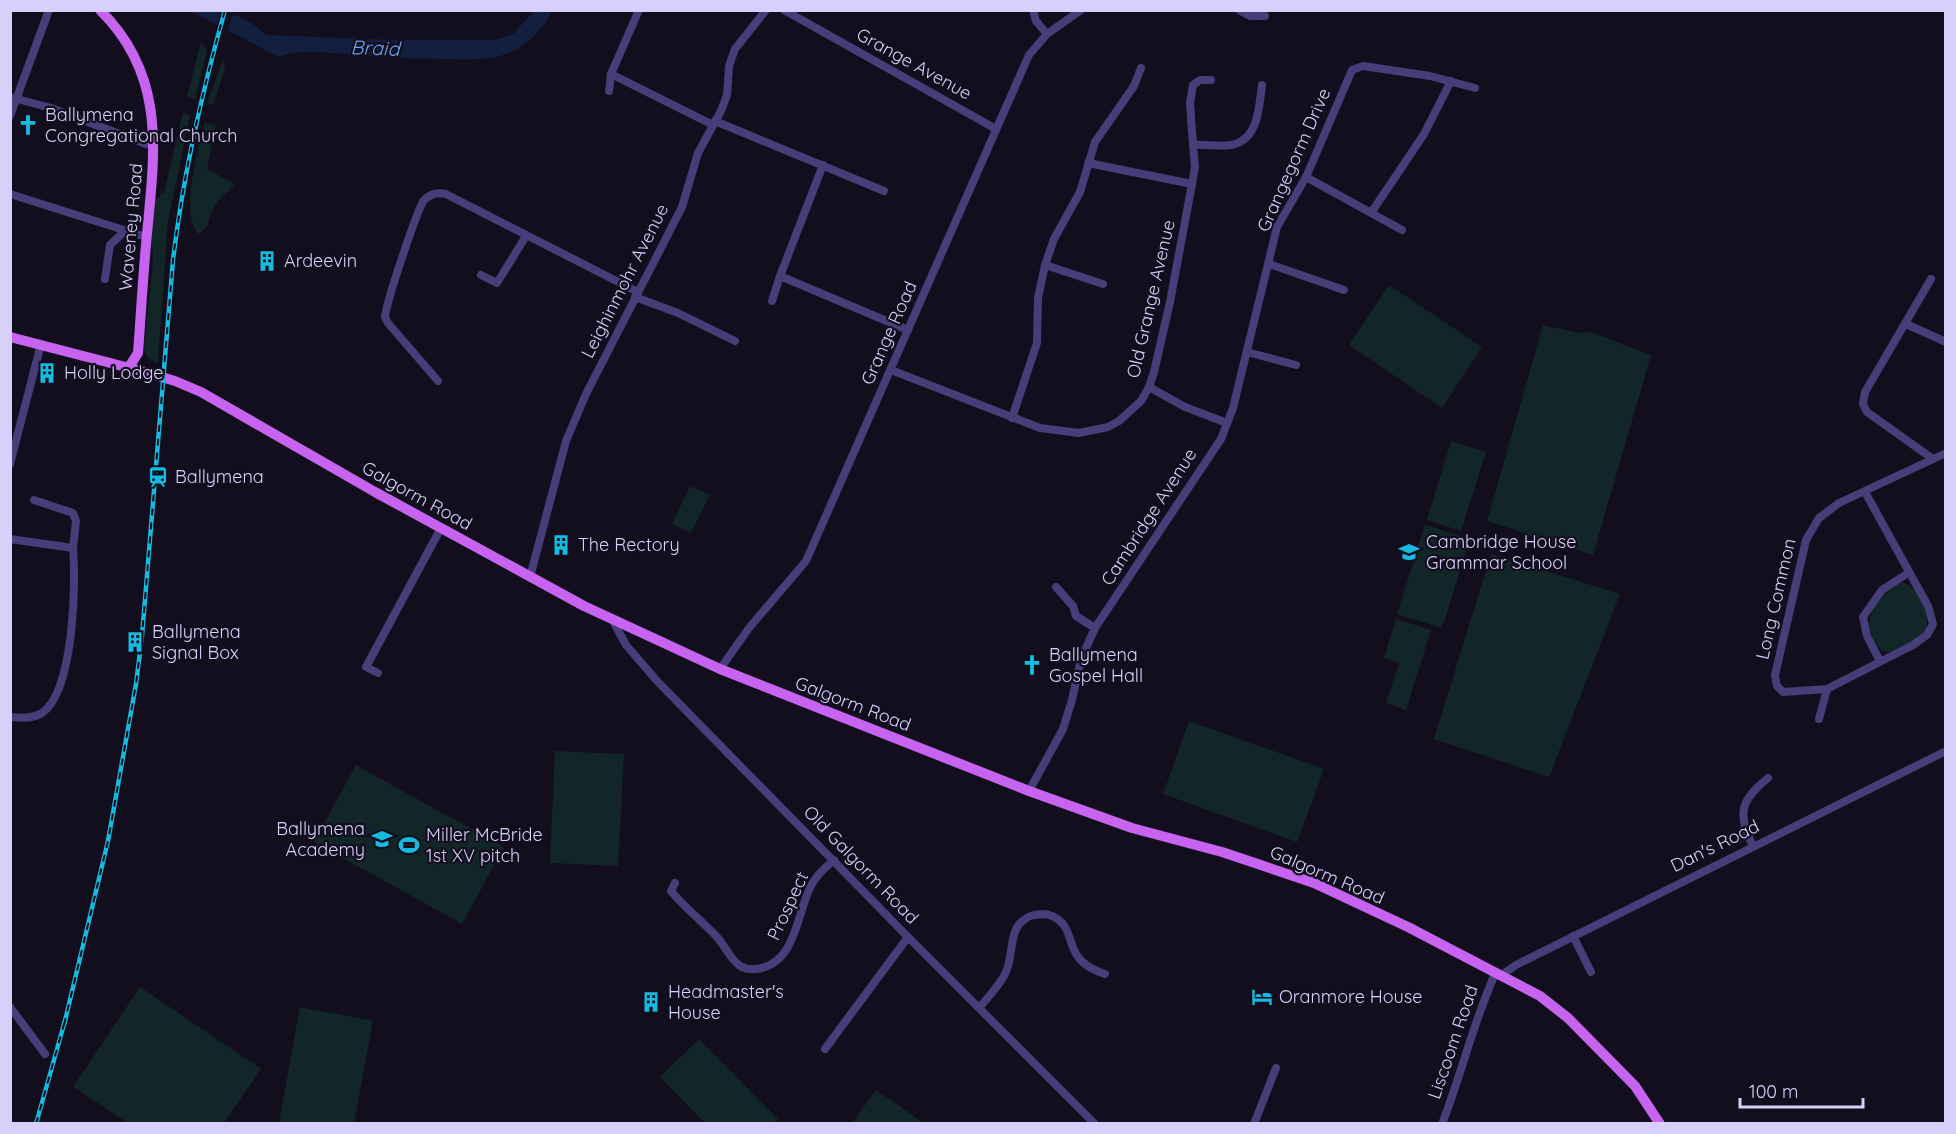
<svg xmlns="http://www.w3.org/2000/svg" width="1956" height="1134" font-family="Quicksand,sans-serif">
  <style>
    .green { fill: #122627 }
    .water { fill: #121f3e }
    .pier { fill: #120e1e }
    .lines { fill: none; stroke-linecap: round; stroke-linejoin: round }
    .minor { stroke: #453e78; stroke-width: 8 }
    .major { stroke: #c663ef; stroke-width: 10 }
    .rail-casing { stroke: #17badf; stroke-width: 4.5 }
    .rail { stroke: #120e1e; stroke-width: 2; stroke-dasharray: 7; stroke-linecap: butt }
    .labels { text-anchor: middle; stroke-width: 4.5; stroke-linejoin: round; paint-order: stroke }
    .street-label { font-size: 18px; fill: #d8d0fa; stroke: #120e1e }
    .poi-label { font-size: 18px; fill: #d8d0fa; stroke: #120e1e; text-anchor: start }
    .water-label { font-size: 20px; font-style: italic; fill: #69a6ef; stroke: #120e1e }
  </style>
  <rect width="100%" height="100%" fill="#120e1e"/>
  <!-- green -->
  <g class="green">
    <path d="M 201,43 L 207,50 L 195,100 L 187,96 Z"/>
    <path d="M 223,59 L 225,68 L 213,105 L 207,103 Z"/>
    <path d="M 183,112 L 190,116 L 168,221 L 158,361 L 156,363 L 147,357 L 144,350 L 153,261 L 152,238 L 155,200 L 164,193 Z"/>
    <path d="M 205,122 L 215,126 L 207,169 L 236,185 C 224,193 209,209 208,225 L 199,234 C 179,215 199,147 205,122 Z"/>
    <path d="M 1389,285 L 1482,347 L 1442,408 L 1349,345 Z"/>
    <path d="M 1543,325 L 1580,333 L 1591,332 L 1651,355 L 1593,555 L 1534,538 L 1516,530 L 1487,521 Z"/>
    <path d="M 1451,441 L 1486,452 L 1461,531 L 1427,520 Z"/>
    <path d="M 690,486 L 710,495 L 691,533 L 672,524 Z"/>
    <path d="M 1425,525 L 1470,539 L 1442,628 L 1397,614 Z"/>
    <path d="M 1491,554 L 1620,594 L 1549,777 L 1434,739 Z"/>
    <path d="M 1900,582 C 1917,583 1934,618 1924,632 C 1918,642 1900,647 1891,652 C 1883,652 1879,648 1875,642 C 1859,617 1881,597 1900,582 Z"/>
    <path d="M 1396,619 L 1431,630 L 1406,710 L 1386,703 L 1399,663 L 1384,658 Z"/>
    <path d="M 1189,721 L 1324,769 L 1297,842 L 1163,794 Z"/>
    <path d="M 555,751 L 624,754 L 618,866 L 550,863 Z"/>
    <path d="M 356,765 L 504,847 L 462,924 L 314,842 Z"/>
    <path d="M 140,987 L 261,1069 L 224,1123 L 128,1123 L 73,1087 Z"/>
    <path d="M 300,1007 L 373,1021 L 354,1123 L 279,1123 Z"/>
    <path d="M 699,1039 L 778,1119 L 774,1123 L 705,1123 L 660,1077 Z"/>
    <path d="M 876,1090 L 924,1123 L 852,1123 Z"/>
  </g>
  <!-- water -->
  <path class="water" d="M 190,11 L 226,11 L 250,22 L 267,35 L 394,40 L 495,40 L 513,34 L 534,11 L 552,11 C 543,30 524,49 503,55 C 485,60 467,60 448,59 C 414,59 381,57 347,54 C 325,53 300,49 279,57 Z"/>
  <!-- pier -->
  <path class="pier" d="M 221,11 L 234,11 L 227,33 L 216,27 Z"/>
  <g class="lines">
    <!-- minor -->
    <g class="minor">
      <path d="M 639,10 L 611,74 L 713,125"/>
      <path d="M 784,10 L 996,129"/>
      <path d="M 1033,10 L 1036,21 L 1047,34"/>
      <path d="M 1239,10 L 1250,16 L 1265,16"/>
      <path d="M 1211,80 L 1200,80 L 1193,85 L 1190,103 L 1193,145 C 1205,144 1219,147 1231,145 C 1259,140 1259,106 1262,85"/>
      <path d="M 609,91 L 611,74"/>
      <path d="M 10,97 L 51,108 L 146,144 L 154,145"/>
      <path d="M 10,116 L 49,10"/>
      <path d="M 715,121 L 884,191"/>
      <path d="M 1088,163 L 1192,184"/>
      <path d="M 823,165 L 780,276 L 908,330"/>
      <path d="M 1306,177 L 1402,230"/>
      <path d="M 10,194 L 146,237"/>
      <path d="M 1371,213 L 1424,134 L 1451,81"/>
      <path d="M 1269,264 L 1344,290"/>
      <path d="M 1045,265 L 1103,284"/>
      <path d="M 481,275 L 497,283 L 526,236"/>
      <path d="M 105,279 L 110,245 L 126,230"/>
      <path d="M 1931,279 L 1865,392 L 1863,404 L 1867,412 L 1933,459"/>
      <path d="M 635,297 L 678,313 L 735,341"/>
      <path d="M 772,301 L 780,276"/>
      <path d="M 1906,324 L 1946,342"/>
      <path d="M 1247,352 L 1296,365"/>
      <path d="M 891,370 L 1040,428 L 1079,433 L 1108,427 L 1119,421 L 1141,401 L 1149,387 L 1154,372 L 1170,302 L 1192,184 L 1195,167 L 1193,145"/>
      <path d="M 438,381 L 388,323 L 385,317 C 386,303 417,210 424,200 C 430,194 438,192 446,194 L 638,292"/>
      <path d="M 1149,387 L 1185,407 L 1227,423"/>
      <path d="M 1012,418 L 1037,343 L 1038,298 L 1045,265 L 1054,239 L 1080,192 L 1095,142 L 1134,86 L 1141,68"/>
      <path d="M 10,464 L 41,344"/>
      <path d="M 1865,492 L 1928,606 L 1933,624 L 1927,635 L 1913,645 L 1827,689 L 1783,692 L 1777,686 L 1775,675 L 1806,540 L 1819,518 L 1839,503 L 1946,453"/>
      <path d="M 34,500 L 73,513 L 76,521 L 73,548"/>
      <path d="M 10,539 L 73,548 C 76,584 74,691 42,713 C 32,719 22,718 10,717"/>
      <path d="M 530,577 L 566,441 L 586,394 L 682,207 L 698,153 L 721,111 L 727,95 L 729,66 L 735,49 L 766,10"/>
      <path d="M 1056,587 L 1073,606 L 1076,616 L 1095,628"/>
      <path d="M 613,621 L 626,645 L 658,682 L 908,937 L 1095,1124"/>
      <path d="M 1880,661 L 1867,636 L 1863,617 L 1882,590 L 1908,573"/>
      <path d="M 720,669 L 749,628 L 806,561 L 1029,55 L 1047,34 L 1081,10"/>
      <path d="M 378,673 L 366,667 L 441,528"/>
      <path d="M 1819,719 L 1827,689"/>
      <path d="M 1029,791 L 1063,729 L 1072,700 L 1081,659 L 1095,628 L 1221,439 L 1233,408 L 1277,227 L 1306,177 L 1352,70 L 1363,66 L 1430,76 L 1475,88"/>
      <path d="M 1753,846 C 1737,813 1740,801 1768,778"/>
      <path d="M 675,883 L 671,891 C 685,908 702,921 717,937 C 725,946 730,959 740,966 C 747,970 754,970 762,968 C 796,959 797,914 810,888 C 815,876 825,868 834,860"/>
      <path d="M 1573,936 L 1591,972"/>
      <path d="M 1503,976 L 1506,972 L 1516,965 L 1946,751"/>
      <path d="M 10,1007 L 45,1054"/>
      <path d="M 980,1007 C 988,997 999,986 1005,974 C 1016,953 1005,923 1034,915 C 1040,914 1046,913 1052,916 C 1081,929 1058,959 1105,974"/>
      <path d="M 825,1049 L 908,937"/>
      <path d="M 1254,1124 L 1276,1068"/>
      <path d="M 1442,1124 C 1462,1073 1473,1022 1496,972"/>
    </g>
    <!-- major -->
    <g class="major">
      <path d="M 100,10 C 166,75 155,150 147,234 C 143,274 141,314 138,353 L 129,367"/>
      <path d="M 10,337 L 145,372 L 175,381 L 201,392 L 375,492 L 584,606 L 720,669 L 1029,791 L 1132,828 L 1222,852 L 1314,883 L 1408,927 L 1540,996 L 1568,1018 L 1635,1086 L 1660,1124"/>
    </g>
    <!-- rail casing -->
    <g class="rail-casing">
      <g id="rail">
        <path d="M 64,1025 L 108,841 L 136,684 L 142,636 L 173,260 C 183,175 202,92 225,10"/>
        <path d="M 36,1124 L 66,1017"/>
      </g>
    </g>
    <!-- rail -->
    <use href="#rail" class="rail"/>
  </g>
  <!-- icons -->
  <defs>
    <g id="church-bare" transform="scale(1.62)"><path d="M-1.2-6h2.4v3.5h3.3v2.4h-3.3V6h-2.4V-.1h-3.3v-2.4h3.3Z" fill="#17badf" stroke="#120e1e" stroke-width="2.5" paint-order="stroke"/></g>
    <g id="building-bare" transform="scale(1.62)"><path d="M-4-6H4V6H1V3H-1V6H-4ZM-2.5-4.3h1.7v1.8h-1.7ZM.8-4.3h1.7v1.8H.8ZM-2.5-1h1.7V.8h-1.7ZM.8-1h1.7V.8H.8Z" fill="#17badf" stroke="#120e1e" stroke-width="2.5" paint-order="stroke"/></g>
    <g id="station-bare" transform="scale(1.62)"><path d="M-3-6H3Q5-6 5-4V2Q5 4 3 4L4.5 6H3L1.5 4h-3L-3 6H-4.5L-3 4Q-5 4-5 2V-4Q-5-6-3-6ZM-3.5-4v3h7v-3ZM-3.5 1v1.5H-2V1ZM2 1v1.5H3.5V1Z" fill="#17badf" stroke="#120e1e" stroke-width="2.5" paint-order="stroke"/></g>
    <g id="school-bare" transform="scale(1.62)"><path d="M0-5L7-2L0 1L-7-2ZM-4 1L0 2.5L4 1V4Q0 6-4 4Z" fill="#17badf" stroke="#120e1e" stroke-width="2.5" paint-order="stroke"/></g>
    <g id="stadium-bare" transform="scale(1.62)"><path d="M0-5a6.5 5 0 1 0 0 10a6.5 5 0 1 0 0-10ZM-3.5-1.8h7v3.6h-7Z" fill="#17badf" stroke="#120e1e" stroke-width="2.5" paint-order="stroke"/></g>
    <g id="hotel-bare" transform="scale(1.62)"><path d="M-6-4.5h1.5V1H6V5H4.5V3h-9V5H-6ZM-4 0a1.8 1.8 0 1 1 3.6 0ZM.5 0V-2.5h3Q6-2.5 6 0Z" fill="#17badf" stroke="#120e1e" stroke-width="2.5" paint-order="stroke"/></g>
  </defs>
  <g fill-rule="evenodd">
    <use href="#church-bare" x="28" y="125"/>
    <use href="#building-bare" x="267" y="261"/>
    <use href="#building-bare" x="47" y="373"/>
    <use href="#station-bare" x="158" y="477"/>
    <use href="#building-bare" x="561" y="545"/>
    <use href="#school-bare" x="1409" y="552"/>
    <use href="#building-bare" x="135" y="642"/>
    <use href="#church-bare" x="1032" y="665"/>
    <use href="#school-bare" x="382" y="839"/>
    <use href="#stadium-bare" x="409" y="845"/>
    <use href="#hotel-bare" x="1262" y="997"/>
    <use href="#building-bare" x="651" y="1002"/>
  </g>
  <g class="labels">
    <!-- street labels -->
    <g class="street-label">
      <text transform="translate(914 64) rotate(29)" y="6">Grange Avenue</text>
      <text transform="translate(1294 160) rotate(-66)" y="6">Grangegorm Drive</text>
      <text transform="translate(131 227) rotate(-85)" y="6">Waveney Road</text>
      <text transform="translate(625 281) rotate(-63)" y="6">Leighinmohr Avenue</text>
      <text transform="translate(1151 299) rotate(-77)" y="6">Old Grange Avenue</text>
      <text transform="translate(889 333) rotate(-66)" y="6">Grange Road</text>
      <text transform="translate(417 496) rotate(29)" y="6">Galgorm Road</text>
      <text transform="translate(1149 517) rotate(-57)" y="6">Cambridge Avenue</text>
      <text transform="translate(1776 599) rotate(-77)" y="6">Long Common</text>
      <text transform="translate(853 704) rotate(21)" y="6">Galgorm Road</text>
      <text transform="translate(1715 846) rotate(-26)" y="6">Dan's Road</text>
      <text transform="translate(861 865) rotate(46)" y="6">Old Galgorm Road</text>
      <text transform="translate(1327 875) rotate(23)" y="6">Galgorm Road</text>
      <text transform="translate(788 906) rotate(-65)" y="6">Prospect</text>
      <text transform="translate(1453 1042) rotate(-71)" y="6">Liscoom Road</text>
    </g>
    <!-- poi labels -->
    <g class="poi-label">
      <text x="45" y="121">Ballymena<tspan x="45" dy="21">Congregational Church</tspan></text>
      <text x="284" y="267">Ardeevin</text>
      <text x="64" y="379">Holly Lodge</text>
      <text x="175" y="483">Ballymena</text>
      <text x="1426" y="548">Cambridge House<tspan x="1426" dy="21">Grammar School</tspan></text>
      <text x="578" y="551">The Rectory</text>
      <text x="152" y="638">Ballymena<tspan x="152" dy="21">Signal Box</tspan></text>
      <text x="1049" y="661">Ballymena<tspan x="1049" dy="21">Gospel Hall</tspan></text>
      <text x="365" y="835" text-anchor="end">Ballymena<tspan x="365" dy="21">Academy</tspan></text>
      <text x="426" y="841">Miller McBride<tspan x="426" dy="21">1st XV pitch</tspan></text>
      <text x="668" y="998">Headmaster's<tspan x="668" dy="21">House</tspan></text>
      <text x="1279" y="1003">Oranmore House</text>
    </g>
    <!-- water labels -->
    <g class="water-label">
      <text transform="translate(375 48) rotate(2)" y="7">Braid</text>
    </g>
  </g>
  <!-- border -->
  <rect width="1956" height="1134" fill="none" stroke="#d8d0fa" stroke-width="24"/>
  <!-- scale -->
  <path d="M1740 1098v9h123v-9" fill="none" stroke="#d8d0fa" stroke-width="3"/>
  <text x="1749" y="1098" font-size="18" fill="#d8d0fa" stroke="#120e1e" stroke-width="4.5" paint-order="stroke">100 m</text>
</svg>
